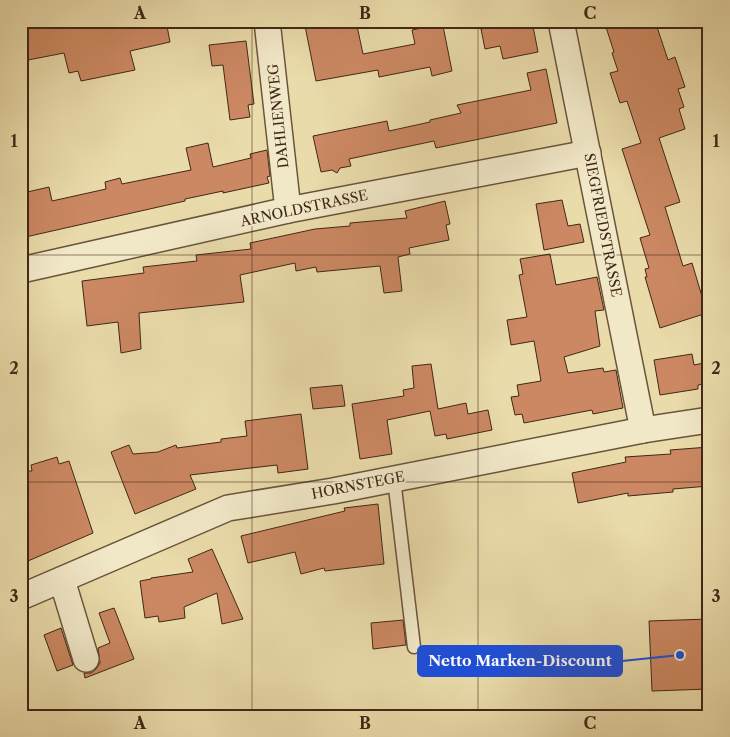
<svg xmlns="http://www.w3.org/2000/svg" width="730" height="737" font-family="'Libre Caslon Text',serif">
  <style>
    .building { fill: #cb8862; stroke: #412717 }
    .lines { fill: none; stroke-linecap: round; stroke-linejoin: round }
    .lane-casing { stroke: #6b543c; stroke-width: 15 }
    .street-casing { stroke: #6b543c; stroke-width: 28 }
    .lane { stroke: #f1e8c8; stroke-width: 12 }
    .street { stroke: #f1e8c8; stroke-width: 25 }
    .grid { fill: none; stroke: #412717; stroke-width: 1; stroke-opacity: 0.55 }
    .labels { text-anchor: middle; stroke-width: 4; stroke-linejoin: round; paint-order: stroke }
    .street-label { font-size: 14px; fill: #412717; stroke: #f1e8c8 }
    .leader { fill: none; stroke: #1d4ed8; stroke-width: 2 }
    .callout-dot { fill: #1d4ed8; stroke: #f1e8c8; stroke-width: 2 }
    .callout { fill: #1d4ed8; stroke: #1d4ed8; stroke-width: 2 }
    .callout-label { font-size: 15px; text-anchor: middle; font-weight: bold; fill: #fff }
    .neatline { fill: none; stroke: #412717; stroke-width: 2 }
    .grid-label { font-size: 16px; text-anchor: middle; font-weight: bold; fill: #412717 }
  </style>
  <rect width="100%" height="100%" fill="#eadbaa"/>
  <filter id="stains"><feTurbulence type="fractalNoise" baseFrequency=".004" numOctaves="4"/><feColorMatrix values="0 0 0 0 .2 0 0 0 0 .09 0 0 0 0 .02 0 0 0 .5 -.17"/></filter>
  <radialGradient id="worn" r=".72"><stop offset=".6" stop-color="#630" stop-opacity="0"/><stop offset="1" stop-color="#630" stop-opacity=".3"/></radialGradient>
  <!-- building -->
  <g class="building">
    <path d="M 21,21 L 166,21 L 170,42 L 130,51 L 135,70 L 81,81 L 78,71 L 69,73 L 64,53 L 23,61 L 21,51 Z"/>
    <path d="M 304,21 L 356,21 L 363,54 L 415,44 L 412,30 L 422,28 L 421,21 L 442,21 L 452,71 L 432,76 L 430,67 L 379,77 L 378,70 L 316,81 Z"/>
    <path d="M 496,21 L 532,21 L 538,52 L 503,59 L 500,46 L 485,49 L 481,29 L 497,26 Z"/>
    <path d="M 604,21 L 655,21 L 668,60 L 675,57 L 685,87 L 678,89 L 684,107 L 679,109 L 685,129 L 659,138 L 680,202 L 665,207 L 683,266 L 692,263 L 707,313 L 660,328 L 645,277 L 647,277 L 645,269 L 649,268 L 640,238 L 650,235 L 622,149 L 641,143 L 627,101 L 620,103 L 610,73 L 618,71 L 612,53 L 614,52 Z"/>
    <path d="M 246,41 L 254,104 L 248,105 L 250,117 L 230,120 L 223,65 L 212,66 L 209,45 Z"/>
    <path d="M 546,69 L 557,123 L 436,148 L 434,141 L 349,159 L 351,166 L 340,168 L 337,173 L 332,170 L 321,172 L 313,136 L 387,121 L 389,131 L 430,122 L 430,120 L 461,113 L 457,105 L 531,90 L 527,73 Z"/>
    <path d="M 208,143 L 213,167 L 251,158 L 250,154 L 267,150 L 270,176 L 267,177 L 269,183 L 223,193 L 223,191 L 185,199 L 185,201 L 21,238 L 21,205 L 26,204 L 23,193 L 49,187 L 52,201 L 106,189 L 105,182 L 120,178 L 122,184 L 191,170 L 186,148 Z"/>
    <path d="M 562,200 L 568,226 L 580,224 L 584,242 L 544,250 L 536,204 Z"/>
    <path d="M 445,201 L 450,224 L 446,225 L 449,240 L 409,248 L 410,254 L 398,257 L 402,291 L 384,293 L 380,266 L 317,272 L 316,267 L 296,271 L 295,263 L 240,275 L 244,302 L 139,313 L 141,349 L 121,353 L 118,322 L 87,326 L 82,281 L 144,273 L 143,267 L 197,261 L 196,255 L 251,249 L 250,243 L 315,229 L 350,226 L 350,223 L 407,218 L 405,211 Z"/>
    <path d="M 550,254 L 556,285 L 597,277 L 604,310 L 595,311 L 600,346 L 564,357 L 568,373 L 603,368 L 604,372 L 616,370 L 623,408 L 593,414 L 592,410 L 524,423 L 522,414 L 515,415 L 511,397 L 519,396 L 517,385 L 541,381 L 534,341 L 511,345 L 507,320 L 527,317 L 519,275 L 523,274 L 520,259 Z"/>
    <path d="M 692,354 L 694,365 L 704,363 L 709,383 L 698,385 L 698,389 L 660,395 L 654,360 Z"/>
    <path d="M 431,364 L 438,409 L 466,403 L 468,414 L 488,410 L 492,430 L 447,439 L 446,434 L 435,436 L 430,411 L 387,420 L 392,454 L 360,459 L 352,404 L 404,396 L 403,390 L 414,388 L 412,366 Z"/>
    <path d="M 342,385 L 345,406 L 313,409 L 310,388 Z"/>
    <path d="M 301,414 L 308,469 L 278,473 L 277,465 L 190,475 L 196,489 L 135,514 L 111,452 L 129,445 L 133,454 L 158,452 L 176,445 L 177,448 L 221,442 L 221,439 L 247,436 L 245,421 Z"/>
    <path d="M 709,447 L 709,486 L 673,489 L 673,492 L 628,496 L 628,493 L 578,503 L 572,473 L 626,462 L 625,457 L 671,454 L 670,450 Z"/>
    <path d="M 57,457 L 59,464 L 69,461 L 93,533 L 28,561 L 21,545 L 21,471 L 32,471 L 31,465 Z"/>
    <path d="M 378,504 L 384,564 L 325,571 L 324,568 L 301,574 L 295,552 L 248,563 L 241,536 L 345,511 L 344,508 Z"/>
    <path d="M 212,549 L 243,619 L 222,624 L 217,593 L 184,607 L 185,618 L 159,622 L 158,616 L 145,618 L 140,581 L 151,579 L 151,578 L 193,572 L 188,559 Z"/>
    <path d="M 114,608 L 134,659 L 85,678 L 84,673 L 91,673 L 96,669 L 100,663 L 98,648 L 110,643 L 99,613 Z"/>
    <path d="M 709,619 L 709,689 L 652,691 L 649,621 Z"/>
    <path d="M 403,620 L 406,645 L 373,649 L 371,623 Z"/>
    <path d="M 61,628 L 73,665 L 57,671 L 44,635 Z"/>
  </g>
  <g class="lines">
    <!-- lane casing -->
    <g class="lane-casing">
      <path id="lane" d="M 394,479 L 414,647"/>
    </g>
    <!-- street casing -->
    <g class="street-casing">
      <g id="street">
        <path d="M 267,21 L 288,210"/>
        <path d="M 561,21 L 643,430"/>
        <path d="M 21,270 L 288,210 L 588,153"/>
        <path d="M 62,580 L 86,659"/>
        <path d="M 21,597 L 228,508 L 333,491 L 643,430 L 709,420"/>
      </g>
    </g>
    <!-- lane -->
    <use href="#lane" class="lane"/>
    <!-- street -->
    <use href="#street" class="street"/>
  </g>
  <!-- grid -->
  <path class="grid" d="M 252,21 L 252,716M 478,21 L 478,716M 21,255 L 709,255M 21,482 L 709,482"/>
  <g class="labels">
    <!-- street labels -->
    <g class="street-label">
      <text transform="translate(278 116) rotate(-96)" y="5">DAHLIENWEG</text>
      <text transform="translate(304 208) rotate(-12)" y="5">ARNOLDSTRASSE</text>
      <text transform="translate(603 225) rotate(79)" y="5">SIEGFRIEDSTRASSE</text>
      <text transform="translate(358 485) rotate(-11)" y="5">HORNSTEGE</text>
    </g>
  </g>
  <!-- callouts -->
  <path class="leader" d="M680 655L622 661"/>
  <circle class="callout-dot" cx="680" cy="655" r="5"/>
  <rect class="callout" x="418" y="646" width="204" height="30" rx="5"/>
  <g class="callout-label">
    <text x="520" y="666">Netto Marken-Discount</text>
  </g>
  <!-- margin -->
  <rect width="730" height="737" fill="none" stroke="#eadbaa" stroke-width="55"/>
  <rect x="28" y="28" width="674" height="682" class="neatline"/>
  <g class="grid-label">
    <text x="140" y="19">A</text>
    <text x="365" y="19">B</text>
    <text x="590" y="19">C</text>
    <text x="14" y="147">1</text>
    <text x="716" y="147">1</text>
    <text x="14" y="374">2</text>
    <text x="716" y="374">2</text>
    <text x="14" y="602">3</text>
    <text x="716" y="602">3</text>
    <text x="140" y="729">A</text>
    <text x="365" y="729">B</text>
    <text x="590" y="729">C</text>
  </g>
  <rect width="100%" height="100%" filter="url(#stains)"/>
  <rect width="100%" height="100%" fill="url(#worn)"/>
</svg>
